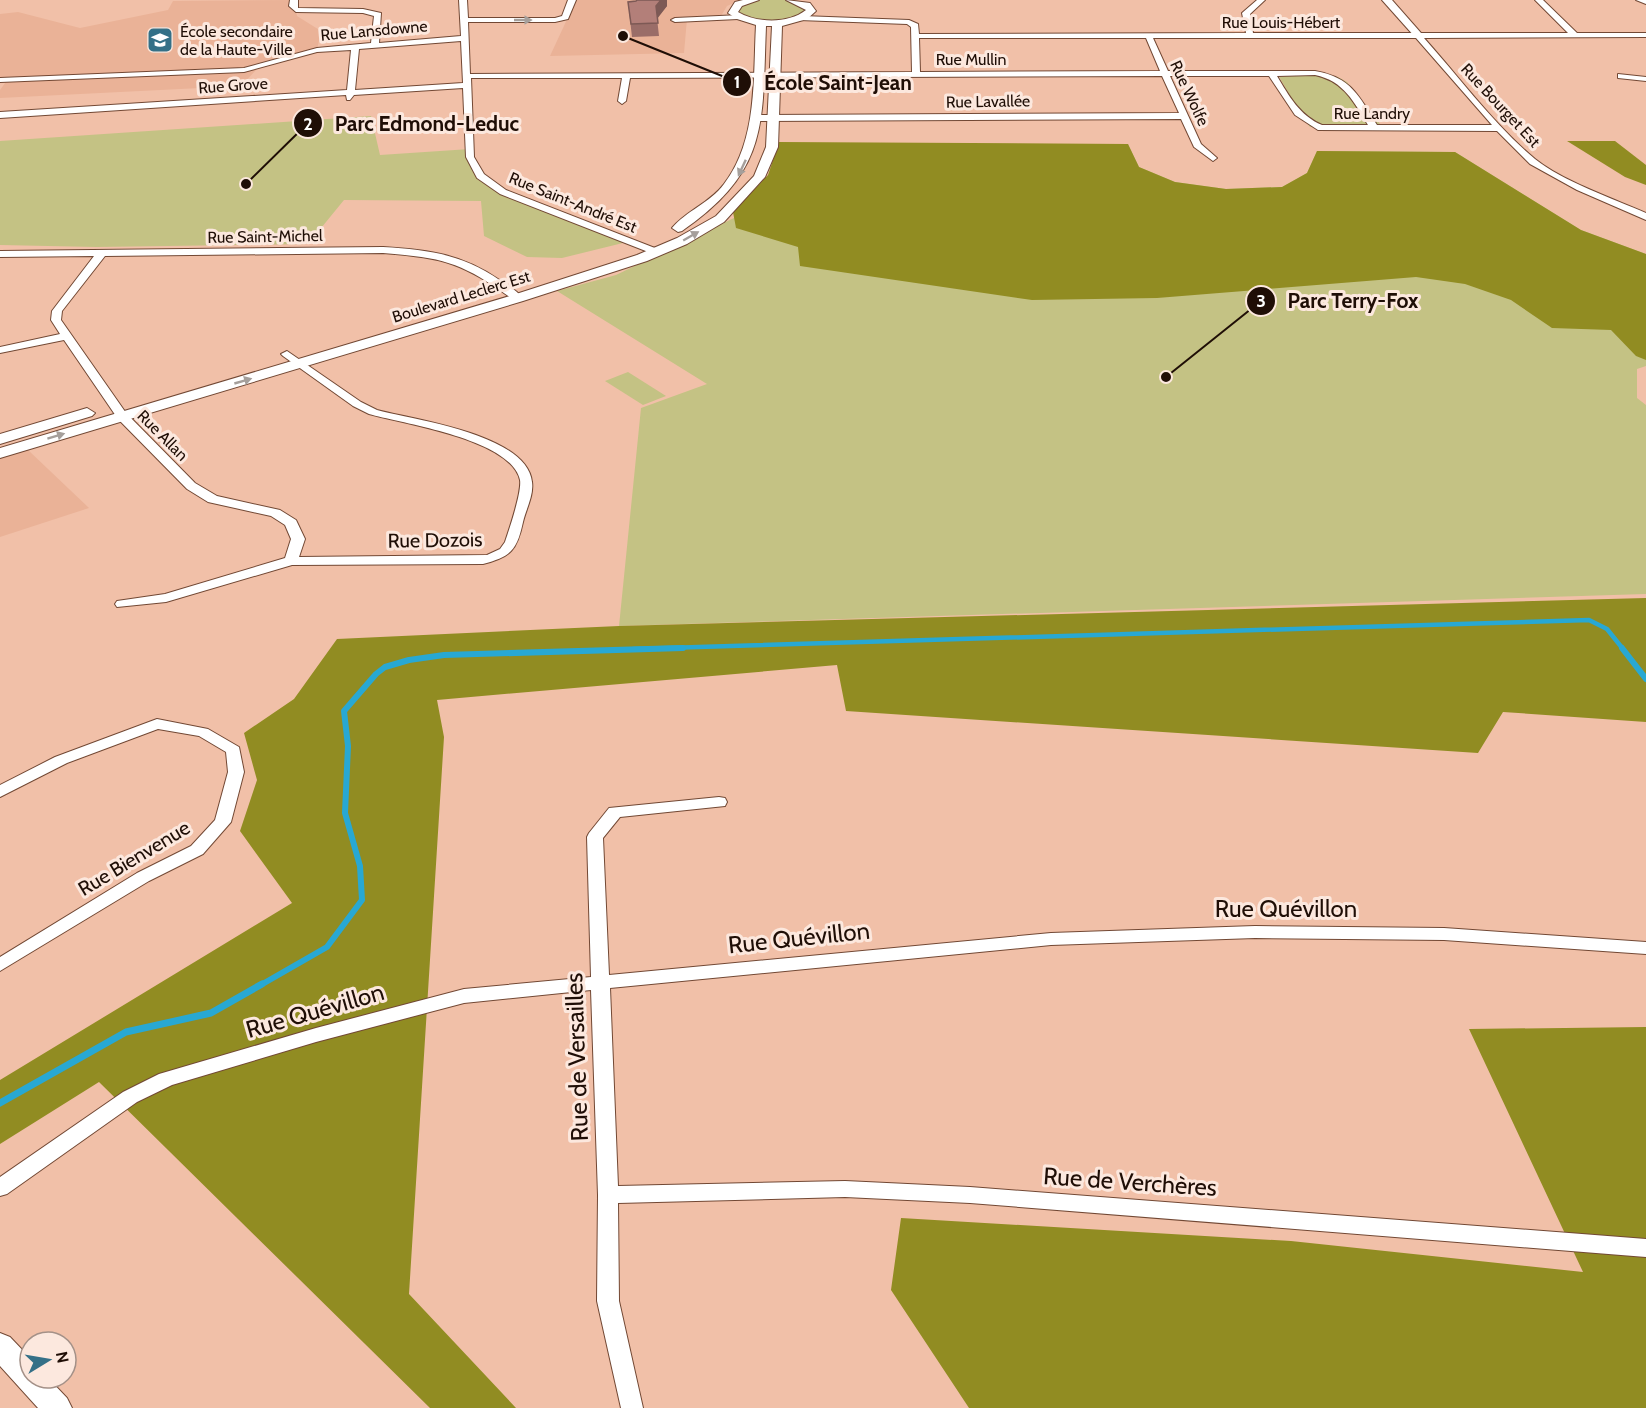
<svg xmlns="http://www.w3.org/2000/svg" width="1646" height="1408" font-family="Cabin,sans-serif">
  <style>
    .built { fill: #eab297 }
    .green { fill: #c4c284 }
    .forest { fill: #918c22 }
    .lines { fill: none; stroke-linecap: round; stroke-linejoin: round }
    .stream-far2 { stroke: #28a8d3; stroke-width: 4.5 }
    .stream-far1 { stroke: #28a8d3; stroke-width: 6 }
    .stream { stroke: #28a8d3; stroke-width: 7 }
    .minor-casing { stroke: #724834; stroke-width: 2 }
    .tertiary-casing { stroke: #724834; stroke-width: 2 }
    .minor { fill: #fff; fill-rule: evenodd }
    .tertiary { fill: #fff; fill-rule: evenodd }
    .wall { fill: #9a6d68 }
    .shaded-wall { fill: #7d5955 }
    .building { fill: #b37f79; stroke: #7d5955; stroke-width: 1.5 }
    .oneway { fill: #a59f9b }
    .labels { text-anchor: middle; stroke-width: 6; stroke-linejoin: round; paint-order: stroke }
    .far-street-label { font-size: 16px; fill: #1f0e06; stroke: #fce8de }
    .far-poi-label { font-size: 16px; fill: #1f0e06; stroke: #fce8de; text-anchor: start }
    .street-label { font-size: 20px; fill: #1f0e06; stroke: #fce8de }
    .near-street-label { font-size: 24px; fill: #1f0e06; stroke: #fce8de }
    .leader { fill: none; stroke: #1f0e06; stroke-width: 2 }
    .callout-dot { fill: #1f0e06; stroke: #fce8de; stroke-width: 2 }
    .mark-label { font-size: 18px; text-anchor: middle; font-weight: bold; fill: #fff }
    .callout-label { font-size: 21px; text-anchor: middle; font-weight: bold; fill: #1f0e06; stroke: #fce8de; stroke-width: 6; stroke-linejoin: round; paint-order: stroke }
  </style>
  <rect width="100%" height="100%" fill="#f1c0a8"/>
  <!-- built -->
  <g class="built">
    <path d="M 294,0 L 297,16 L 321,31 L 317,50 L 258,68 L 241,86 L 0,98 L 0,90 L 8,79 L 0,79 L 0,14 L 18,12 L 80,28 L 168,10 L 173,1 Z"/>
    <path d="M 576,0 L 741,0 L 727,6 L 721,16 L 687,19 L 684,53 L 550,56 Z"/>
    <path d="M 28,450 L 89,508 L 0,537 L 0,458 Z"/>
  </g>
  <!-- green -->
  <g class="green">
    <path d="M 753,0 L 791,0 L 810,8 L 802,18 L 768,22 L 738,17 L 734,7 Z"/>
    <path d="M 1317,72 L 1338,77 L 1347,82 L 1384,129 L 1310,127 L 1301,115 L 1277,73 Z"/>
    <path d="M 371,116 L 380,155 L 470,149 L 480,176 L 503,192 L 631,241 L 562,258 L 527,257 L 484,236 L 481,201 L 344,200 L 308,244 L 96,247 L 0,245 L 0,141 Z"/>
    <path d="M 1128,144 L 1139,167 L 1175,182 L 1226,189 L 1282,187 L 1307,173 L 1317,151 L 1455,152 L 1581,230 L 1646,254 L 1646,366 L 1637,369 L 1637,398 L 1646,405 L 1646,594 L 619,626 L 641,408 L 707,384 L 557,291 L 616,275 L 736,217 Z"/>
    <path d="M 628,372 L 666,396 L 643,405 L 605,381 Z"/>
  </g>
  <!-- forest -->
  <g class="forest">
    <path d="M 1567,141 L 1615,141 L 1646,165 L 1646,185 L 1625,177 Z"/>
    <path d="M 779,142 L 1128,144 L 1139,167 L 1175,182 L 1226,189 L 1282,187 L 1307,173 L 1317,151 L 1455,152 L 1581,230 L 1646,254 L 1646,360 L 1636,356 L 1611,330 L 1552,328 L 1511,300 L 1465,284 L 1416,277 L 1157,298 L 1032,300 L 800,266 L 798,247 L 736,228 L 733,212 L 768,175 Z"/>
    <path d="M 1646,598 L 1646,722 L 1503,712 L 1478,753 L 846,711 L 837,665 L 437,700 L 444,737 L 409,1294 L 516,1408 L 430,1408 L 99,1082 L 0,1144 L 0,1080 L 292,903 L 240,831 L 257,780 L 244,733 L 294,699 L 337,639 L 619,626 Z"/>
    <path d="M 1646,1027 L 1646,1408 L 969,1408 L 891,1290 L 901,1218 L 1291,1241 L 1583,1272 L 1469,1029 Z"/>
  </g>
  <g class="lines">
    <!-- stream-far2 -->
    <path class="stream-far2" d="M 633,649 L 1589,620 L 1607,629 L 1623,649"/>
    <!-- stream-far1 -->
    <g class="stream-far1">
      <path d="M 1622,648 L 1646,679"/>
      <path d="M 259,986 L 327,947 L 362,900 L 360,866 L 345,813 L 348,746 L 344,711 L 376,674 L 385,667 L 409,660 L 444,655 L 683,648"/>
    </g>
    <!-- stream -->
    <path class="stream" d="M 0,1103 L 126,1032 L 211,1013 L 262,984"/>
    <!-- minor casing -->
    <g class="minor-casing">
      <g id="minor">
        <path d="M 290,0 L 298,0 L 298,8 L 363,9 L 381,13 L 379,43 L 461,36 L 459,0 L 467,0 L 468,18 L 555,18 L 562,16 L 568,0 L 576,0 L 568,19 L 555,22 L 468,22 L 470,74 L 912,72 L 911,27 L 907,24 L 799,20 L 802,16 L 909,20 L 918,24 L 919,34 L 1246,33 L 1242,13 L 1257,0 L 1265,0 L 1250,14 L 1253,33 L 1568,33 L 1535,0 L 1543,0 L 1577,33 L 1646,33 L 1646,37 L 1424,38 C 1459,77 1495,126 1535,159 C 1562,181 1614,199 1646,213 L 1646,220 L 1577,190 L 1530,164 L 1497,131 L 1318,130 L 1295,115 L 1269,76 L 1170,76 L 1201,144 L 1217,158 L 1213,161 L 1194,147 L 1181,119 L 755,121 L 751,118 L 755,115 L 1179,113 L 1162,76 L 630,78 L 626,101 L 622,104 L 618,101 L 622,78 L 471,78 L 474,157 L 484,174 L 506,190 L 660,250 L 661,252 L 656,255 L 500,194 L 477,178 L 466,157 L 463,88 L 354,95 L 350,100 L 347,100 L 346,95 L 0,118 L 0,112 L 347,90 L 351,50 L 317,52 L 244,72 L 0,82 L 0,78 L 244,68 L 317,48 L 371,43 L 374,16 L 363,13 L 296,12 L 289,6 ZM 919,38 L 1146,38 L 1160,71 L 920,72 ZM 1153,38 L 1416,38 L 1492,125 L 1377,125 C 1359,96 1351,77 1315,71 L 1168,71 ZM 461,41 L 463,83 L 355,90 L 359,49 ZM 1315,75 C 1344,81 1354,102 1368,125 L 1322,125 C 1300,116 1289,96 1277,76 Z"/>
        <path d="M 1636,0 L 1646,0 L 1646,4 Z"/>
        <path d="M 741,15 L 738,19 L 675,22 L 671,20 L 675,18 Z"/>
        <path d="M 1618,74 L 1646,77 L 1646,81 L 1618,78 Z"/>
        <path d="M 383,247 C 430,250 462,254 501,281 C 509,286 517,291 523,298 L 514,300 C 462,263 447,258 383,253 L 105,256 L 62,311 L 61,320 L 126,413 L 195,483 L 217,496 L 280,510 L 296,520 L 305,539 L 299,557 L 487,555 L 500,549 L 505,542 C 509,530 522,492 520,480 C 511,439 404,424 369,414 L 353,406 L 283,356 L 281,354 L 287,351 L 361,402 L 377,410 C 414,420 527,434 532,482 C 534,495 526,509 523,522 C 517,550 511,557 483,564 L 292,565 L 166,602 L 117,607 L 115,604 L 117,601 L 165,594 L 285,558 L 291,539 L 285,525 L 271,516 L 208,502 L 187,489 L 118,419 L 64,340 L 0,353 L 0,347 L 60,334 L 51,320 L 52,311 L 94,256 L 0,257 L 0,251 Z"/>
        <path d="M 157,719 L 208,729 L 239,747 L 244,772 L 231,822 L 203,854 L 149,881 L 0,971 L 0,957 L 137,873 L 191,846 L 215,820 L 228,772 L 226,752 L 199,736 L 158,729 L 67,763 L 0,797 L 0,785 L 55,757 Z"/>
        <path d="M 719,797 L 725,798 L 727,802 L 725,806 L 620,817 L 603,838 L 609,975 L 1051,933 L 1255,926 L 1444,928 L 1646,942 L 1646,954 L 1444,940 L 1255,938 L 1051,945 L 610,988 L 618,1186 L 845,1181 L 970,1187 L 1646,1239 L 1646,1257 L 970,1203 L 845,1197 L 618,1203 L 619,1301 L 643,1408 L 621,1408 L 597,1301 L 598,1195 L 591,990 L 464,1003 L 316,1042 L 172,1085 L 137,1102 L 7,1194 L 0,1196 L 0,1177 L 123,1092 L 159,1074 L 316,1028 L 464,989 L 591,977 L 587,837 L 589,833 L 609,808 Z"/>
      </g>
    </g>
    <!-- tertiary casing -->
    <g class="tertiary-casing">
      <g id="tertiary">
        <path d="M 743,0 L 759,0 L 742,6 L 738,12 C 757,23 788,24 806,10 L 786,0 L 810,3 L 816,11 L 807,19 L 782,26 L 778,147 L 765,177 L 724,222 L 687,244 L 647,261 L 523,301 L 0,458 L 0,448 L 513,295 L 637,255 L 677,238 L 716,216 L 754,176 L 766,147 L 772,26 L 766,26 C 762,123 770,170 682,231 L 678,232 L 672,228 C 686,211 710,203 724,184 C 758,140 753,77 756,25 L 737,19 L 728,13 L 735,2 Z"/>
        <path d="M 1382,0 L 1392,0 L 1421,33 L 1421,37 L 1415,37 Z"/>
        <path d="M 87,408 L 95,413 L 92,416 L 0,444 L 0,434 Z"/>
        <path d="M 0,1333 L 10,1337 L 30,1358 L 30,1378 L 48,1378 L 67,1398 L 72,1408 L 38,1408 L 0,1366 Z"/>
      </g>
    </g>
    <!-- minor -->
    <use href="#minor" class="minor"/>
    <!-- tertiary -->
    <use href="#tertiary" class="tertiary"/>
  </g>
  <!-- wall -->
  <path class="wall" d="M 637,0 L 667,0 L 667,6 L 657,18 L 659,36 L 632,37 L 628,2 L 636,1 Z"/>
  <!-- shaded-wall -->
  <path class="shaded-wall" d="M 661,0 L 667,0 L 667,6 L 657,19 L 656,6 Z"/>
  <!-- building -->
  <path class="building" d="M 637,0 L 661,0 L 656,6 L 658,23 L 631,24 L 628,2 L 636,1 Z"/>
  <!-- one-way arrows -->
  <defs><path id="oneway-solid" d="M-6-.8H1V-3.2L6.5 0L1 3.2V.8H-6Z" transform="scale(1.5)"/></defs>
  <g class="oneway">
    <use href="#oneway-solid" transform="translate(523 20)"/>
    <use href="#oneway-solid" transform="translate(742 168) rotate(115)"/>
    <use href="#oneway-solid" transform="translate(691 236) rotate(-30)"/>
    <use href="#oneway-solid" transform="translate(243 381) rotate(-16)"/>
    <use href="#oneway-solid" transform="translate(56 436) rotate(-17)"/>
  </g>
  <!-- icons -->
  <defs>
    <g id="school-square" transform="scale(1.35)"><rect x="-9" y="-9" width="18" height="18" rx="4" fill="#347087" stroke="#fce8de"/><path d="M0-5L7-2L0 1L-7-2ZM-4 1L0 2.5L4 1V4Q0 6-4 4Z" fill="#fff"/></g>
  </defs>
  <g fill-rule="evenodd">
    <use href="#school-square" x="160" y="40"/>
  </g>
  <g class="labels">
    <!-- far-street labels -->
    <g class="far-street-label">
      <text x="1281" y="28">Rue Louis-Hébert</text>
      <text transform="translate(374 30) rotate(-5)" y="6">Rue Lansdowne</text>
      <text x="971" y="65">Rue Mullin</text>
      <text transform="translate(233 85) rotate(-4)" y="6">Rue Grove</text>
      <text transform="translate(1190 93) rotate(65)" y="6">Rue Wolfe</text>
      <text transform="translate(988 101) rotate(-1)" y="6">Rue Lavallée</text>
      <text transform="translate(1501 105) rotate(47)" y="6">Rue Bourget Est</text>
      <text x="1372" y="119">Rue Landry</text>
      <text transform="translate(573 202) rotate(22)" y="6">Rue Saint-André Est</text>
      <text transform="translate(265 236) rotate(-1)" y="6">Rue Saint-Michel</text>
      <text transform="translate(461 296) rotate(-17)" y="6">Boulevard Leclerc Est</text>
      <text transform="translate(163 435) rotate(45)" y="6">Rue Allan</text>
    </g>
    <!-- far-poi labels -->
    <g class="far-poi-label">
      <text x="180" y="37">École secondaire<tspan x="180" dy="18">de la Haute-Ville</tspan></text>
    </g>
    <!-- street labels -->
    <g class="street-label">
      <text transform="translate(435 540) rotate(-1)" y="7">Rue Dozois</text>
      <text transform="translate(134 858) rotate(-31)" y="7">Rue Bienvenue</text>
    </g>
    <!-- near-street labels -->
    <g class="near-street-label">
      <text x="1286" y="917">Rue Quévillon</text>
      <text transform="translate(799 938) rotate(-6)" y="8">Rue Quévillon</text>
      <text transform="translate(315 1011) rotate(-16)" y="8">Rue Quévillon</text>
      <text transform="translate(577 1057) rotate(-92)" y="8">Rue de Versailles</text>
      <text transform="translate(1130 1182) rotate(4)" y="8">Rue de Verchères</text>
    </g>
  </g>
  <!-- callouts -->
  <path class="leader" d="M623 36L737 82M246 184L308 123M1166 377L1261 301"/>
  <g class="callout-dot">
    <circle cx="623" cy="36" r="6"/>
    <circle cx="246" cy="184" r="6"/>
    <circle cx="1166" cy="377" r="6"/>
    <circle cx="737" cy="82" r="15"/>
    <circle cx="308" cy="123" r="15"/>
    <circle cx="1261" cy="301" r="15"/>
  </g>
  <g class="mark-label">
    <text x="737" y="88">1</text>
    <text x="308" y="130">2</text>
    <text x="1261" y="307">3</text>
  </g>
  <g class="callout-label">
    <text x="838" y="90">École Saint-Jean</text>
    <text x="427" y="131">Parc Edmond-Leduc</text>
    <text x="1353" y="308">Parc Terry-Fox</text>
  </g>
  <!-- north arrow -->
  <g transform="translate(48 1360) rotate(79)"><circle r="28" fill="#fce8de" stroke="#a49188" stroke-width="1.5"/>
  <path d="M0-4.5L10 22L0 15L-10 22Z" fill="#347087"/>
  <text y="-9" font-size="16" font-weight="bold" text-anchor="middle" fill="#1f0e06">N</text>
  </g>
</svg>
